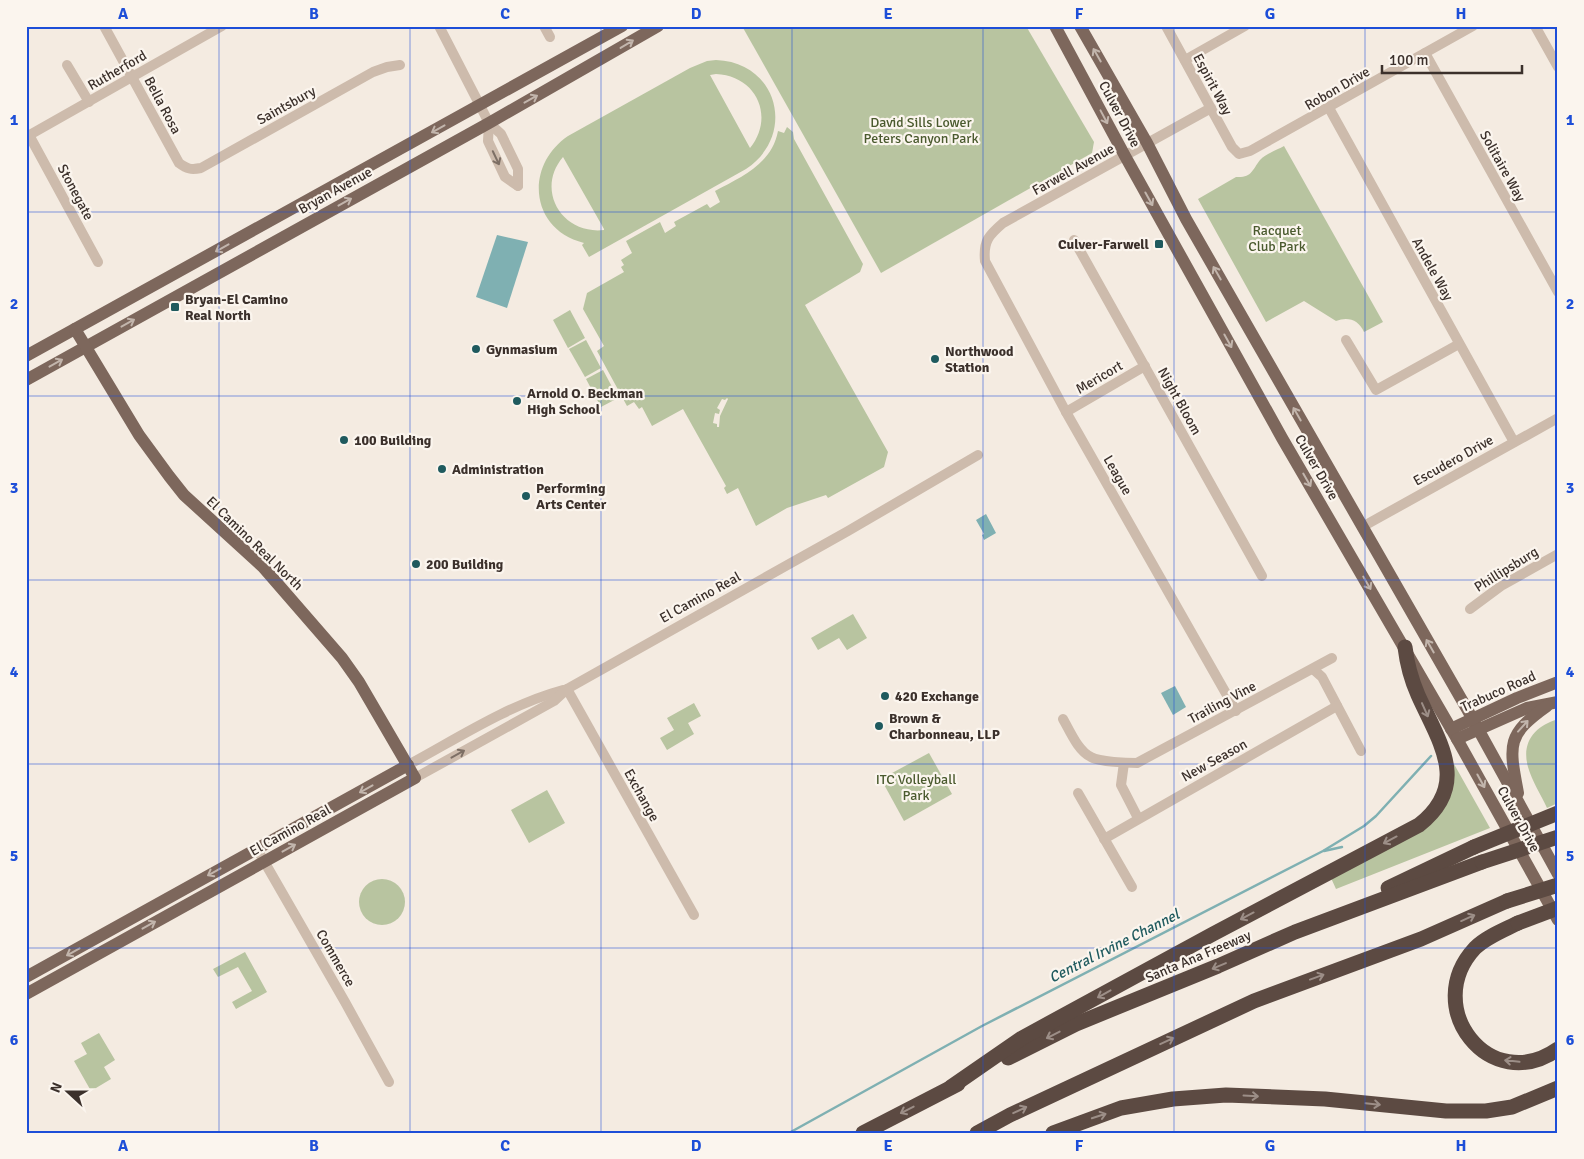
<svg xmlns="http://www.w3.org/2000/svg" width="1584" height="1159" font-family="Signika,sans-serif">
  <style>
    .green { fill: #b8c4a0; fill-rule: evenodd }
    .water { fill: #7fb0b2 }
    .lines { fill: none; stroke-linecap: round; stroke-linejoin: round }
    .stream { stroke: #7fb0b2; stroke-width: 2.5 }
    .minor { stroke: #cdbbac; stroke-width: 10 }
    .major { stroke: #7d675c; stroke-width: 12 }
    .highway { stroke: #5c4a42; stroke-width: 15 }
    .highway-bridge { stroke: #5c4a42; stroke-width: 15 }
    .oneway { stroke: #c2b5ac }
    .oneway2 { stroke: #7d6f65 }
    .oneway3 { stroke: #9c8e87 }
    .grid { fill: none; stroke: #1d4ed8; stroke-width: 1; stroke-opacity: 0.55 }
    .poi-dot { fill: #1f5a5e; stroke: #fbf5ee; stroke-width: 2 }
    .labels { text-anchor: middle; stroke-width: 4.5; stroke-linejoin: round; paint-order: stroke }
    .street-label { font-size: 14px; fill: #3b302b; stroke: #fbf5ee }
    .park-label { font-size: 14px; fill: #4a5a2e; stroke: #fbf5ee }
    .poi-label { font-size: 14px; font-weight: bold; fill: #3b302b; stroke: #fbf5ee; text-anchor: start }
    .water-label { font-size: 15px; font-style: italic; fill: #1f5a5e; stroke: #fbf5ee }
    .neatline { fill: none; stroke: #1d4ed8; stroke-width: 2 }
    .grid-label { font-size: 16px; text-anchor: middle; font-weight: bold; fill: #1d4ed8 }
  </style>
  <rect width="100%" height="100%" fill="#f4ebe1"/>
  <!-- green -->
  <g class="green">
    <path d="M 742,26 L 1026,26 L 1094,142 L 1092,153 L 881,273 Z"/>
    <path d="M 716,60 C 778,62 797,135 746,169 L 589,257 L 582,245 L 584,243 C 530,230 524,166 568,136 L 690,68 L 707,61 ZM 716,74 C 757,76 775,117 750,148 L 710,75 ZM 563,157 L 604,229 L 604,230 C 562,235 535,190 563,157 Z"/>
    <path d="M 787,127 L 793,132 L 794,139 L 863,264 L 860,272 L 805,305 L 888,452 L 884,467 L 828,498 L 826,495 L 787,508 L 756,526 L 738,488 L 727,494 L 724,488 L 726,486 L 683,409 L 652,426 L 642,407 L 639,409 L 634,402 L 627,406 L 597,351 L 604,346 L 583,309 L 587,293 L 624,272 L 621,267 L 624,265 L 621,260 L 632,253 L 626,241 L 660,222 L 665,233 L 676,226 L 674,222 L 707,204 L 710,208 L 720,202 L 715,191 C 741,177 772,164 778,131 L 784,133 ZM 727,398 L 728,399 L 720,416 L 719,427 L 717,427 L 717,424 L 713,423 L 715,413 L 719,414 L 720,410 L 717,408 L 722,399 L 725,400 Z"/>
    <path d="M 1284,146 L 1383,322 L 1364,332 C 1359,320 1348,316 1336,321 L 1304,301 L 1266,322 L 1198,199 L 1236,177 C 1252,178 1252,170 1260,160 C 1265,154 1277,150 1284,146 Z"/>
    <path d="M 570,310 L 585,338 L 568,348 L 553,320 Z"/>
    <path d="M 586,340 L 601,368 L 585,377 L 569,349 Z"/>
    <path d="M 603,370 L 618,398 L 601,407 L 586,379 Z"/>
    <path d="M 853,614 L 867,638 L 847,650 L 839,638 L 818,650 L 811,638 Z"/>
    <path d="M 694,703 L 701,716 L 688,723 L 694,734 L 667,750 L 660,738 L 674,730 L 667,718 Z"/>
    <path d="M 1558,719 L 1558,803 L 1547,808 C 1541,795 1532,781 1528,767 C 1521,742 1535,726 1558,719 Z"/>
    <path d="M 929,753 L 952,794 L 904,821 L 881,779 Z"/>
    <path d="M 1454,764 L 1490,828 L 1336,889 L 1331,878 L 1416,833 Z"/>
    <path d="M 547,790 L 565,823 L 529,843 L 511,810 Z"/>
    <circle cx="382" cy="902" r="23"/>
    <path d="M 245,952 L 267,992 L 236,1009 L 232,1002 L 252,991 L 238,967 L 218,977 L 213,969 Z"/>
    <path d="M 99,1033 L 115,1060 L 104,1067 L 111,1079 L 91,1091 L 74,1061 L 87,1054 L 81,1043 Z"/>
  </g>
  <!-- water -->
  <g class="water">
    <path d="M 497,235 L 528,242 L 507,308 L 476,297 Z"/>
    <path d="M 986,514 L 996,533 L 984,540 L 982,535 L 984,534 L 976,520 Z"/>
    <path d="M 1175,686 L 1186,707 L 1173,715 L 1161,693 Z"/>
  </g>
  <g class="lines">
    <!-- stream -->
    <g class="stream">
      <path d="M 1324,851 L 1342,847"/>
      <path d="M 789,1133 L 982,1026 L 1323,851 L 1364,826 L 1376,816 L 1431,756"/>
    </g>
    <!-- minor -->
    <g class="minor">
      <path d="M 104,26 L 179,163 C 187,169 191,170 201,168 L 373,72 L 387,67 L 400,65"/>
      <path d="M 439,26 L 489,123 L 501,134 L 518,169 L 518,186"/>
      <path d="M 544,26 L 550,37"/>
      <path d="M 1166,26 L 1232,147 L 1239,154 L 1250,151 L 1473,26"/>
      <path d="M 1535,26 L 1558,67"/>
      <path d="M 1425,53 L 1558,292"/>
      <path d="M 1185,60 L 1245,26"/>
      <path d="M 67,65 L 89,102"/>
      <path d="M 1211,108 L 1003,223 C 989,235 983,241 985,261 L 1066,412 L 1236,711"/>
      <path d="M 1329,108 L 1514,442"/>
      <path d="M 489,123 L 488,141 L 505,177 L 518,186"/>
      <path d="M 29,135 L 98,262"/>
      <path d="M 26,137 L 222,26"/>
      <path d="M 1074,240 L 1262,576"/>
      <path d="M 1346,340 L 1376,390 L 1459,344"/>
      <path d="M 1066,412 L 1145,366"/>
      <path d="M 1362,527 L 1558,418"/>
      <path d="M 1470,609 L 1501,586 L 1558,554"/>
      <path d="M 1313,669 L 1322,677 L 1361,751"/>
      <path d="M 567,689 L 694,915"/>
      <path d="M 1063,719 C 1070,731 1078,751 1091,757 C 1099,762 1128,763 1137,763 L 1332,658"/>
      <path d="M 1124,763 L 1121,785 L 1138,818"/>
      <path d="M 408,765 C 458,738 508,705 563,690"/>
      <path d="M 415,778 L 554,701 L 567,689 L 848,531 L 978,455"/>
      <path d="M 1078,793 L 1132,887"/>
      <path d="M 1104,839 L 1337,706"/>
      <path d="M 257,849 L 345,1002 L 389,1082"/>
    </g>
    <!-- major -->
    <g class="major">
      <path d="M 1055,26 L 1125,156 L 1282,438 L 1457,739 L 1558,920"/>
      <path d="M 1080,26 L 1147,143 L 1186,219 L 1467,709 L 1558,874"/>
      <path d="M 26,356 L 622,26"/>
      <path d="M 26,380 L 489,123 L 658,26"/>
      <path d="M 1451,729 L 1517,698 L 1558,682"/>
      <path d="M 1457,739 L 1527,708 L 1558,702"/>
      <path d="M 1518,793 C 1509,745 1506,735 1547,706"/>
      <path d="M 26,977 L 408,765"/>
      <path d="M 26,994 L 415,778 L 359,682 L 342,658 L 263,567 L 184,495 L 169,476 L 139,435 L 75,329"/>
    </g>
    <!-- highway -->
    <g class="highway">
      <path d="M 1388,888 L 1474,847"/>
      <path d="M 1518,923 C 1504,930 1486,937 1475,948 C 1420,1007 1490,1097 1558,1049"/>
      <path d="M 1008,1058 L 1076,1024 L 1218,966 L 1295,932 L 1482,862"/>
      <path d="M 951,1087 L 1022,1038 L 1213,934 L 1419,825 C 1471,784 1439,742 1418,695 C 1411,679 1407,664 1405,647"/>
      <path d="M 863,1133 L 958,1084"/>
      <path d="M 977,1133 L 1010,1115 L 1254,1001 L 1421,939 L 1507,901"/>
      <path d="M 1053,1133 L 1121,1108 L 1173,1099 L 1226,1095 L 1325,1099 L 1446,1111 L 1486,1111 L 1512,1107 L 1558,1088"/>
    </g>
    <!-- highway-bridge -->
    <g class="highway-bridge">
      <path d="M 1474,847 L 1558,813"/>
      <path d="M 1482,862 L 1558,837"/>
      <path d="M 1507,901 L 1558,885"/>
      <path d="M 1518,923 L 1558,908"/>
    </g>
  </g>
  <!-- one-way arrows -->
  <defs><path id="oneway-shaft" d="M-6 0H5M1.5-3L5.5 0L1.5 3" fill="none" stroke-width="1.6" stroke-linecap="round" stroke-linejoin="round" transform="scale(1.25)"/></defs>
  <g class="oneway">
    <use href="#oneway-shaft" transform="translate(627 44) rotate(-31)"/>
    <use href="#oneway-shaft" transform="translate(1097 55) rotate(-120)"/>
    <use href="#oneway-shaft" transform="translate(531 99) rotate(-29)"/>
    <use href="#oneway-shaft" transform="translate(1104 117) rotate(62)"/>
    <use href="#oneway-shaft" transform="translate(438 129) rotate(151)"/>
    <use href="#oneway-shaft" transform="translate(1149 199) rotate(61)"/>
    <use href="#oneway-shaft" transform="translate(345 202) rotate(-29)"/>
    <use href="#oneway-shaft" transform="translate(222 248) rotate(151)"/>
    <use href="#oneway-shaft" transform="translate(1217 273) rotate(-120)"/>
    <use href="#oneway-shaft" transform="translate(128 323) rotate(-29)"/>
    <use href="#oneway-shaft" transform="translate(1228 341) rotate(61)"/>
    <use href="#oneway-shaft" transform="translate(56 363) rotate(-29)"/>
    <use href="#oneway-shaft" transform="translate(1297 414) rotate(-120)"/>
    <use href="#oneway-shaft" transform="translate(1307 480) rotate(60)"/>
    <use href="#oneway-shaft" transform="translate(1367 583) rotate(60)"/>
    <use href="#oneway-shaft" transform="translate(1430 646) rotate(-120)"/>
    <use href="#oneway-shaft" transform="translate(1523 726) rotate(-48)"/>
    <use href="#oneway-shaft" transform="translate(1481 781) rotate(61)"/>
    <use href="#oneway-shaft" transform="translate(366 789) rotate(151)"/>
    <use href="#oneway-shaft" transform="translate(289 848) rotate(-29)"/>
    <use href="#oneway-shaft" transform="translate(214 872) rotate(151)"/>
    <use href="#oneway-shaft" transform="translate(149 925) rotate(-29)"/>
    <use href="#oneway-shaft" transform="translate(73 952) rotate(151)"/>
  </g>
  <g class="oneway2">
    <use href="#oneway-shaft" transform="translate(496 158) rotate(65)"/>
    <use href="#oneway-shaft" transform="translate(458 754) rotate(-29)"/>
  </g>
  <g class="oneway3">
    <use href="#oneway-shaft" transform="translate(1425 710) rotate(66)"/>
    <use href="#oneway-shaft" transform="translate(1390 840) rotate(152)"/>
    <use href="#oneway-shaft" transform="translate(1247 916) rotate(152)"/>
    <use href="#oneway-shaft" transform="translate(1468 918) rotate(-24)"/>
    <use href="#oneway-shaft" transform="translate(1219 966) rotate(157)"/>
    <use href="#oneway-shaft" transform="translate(1317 977) rotate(-20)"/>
    <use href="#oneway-shaft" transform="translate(1104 994) rotate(151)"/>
    <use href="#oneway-shaft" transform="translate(1053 1035) rotate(153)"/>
    <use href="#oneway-shaft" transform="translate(1167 1041) rotate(-25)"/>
    <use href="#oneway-shaft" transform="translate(1512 1061) rotate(-174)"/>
    <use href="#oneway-shaft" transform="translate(1251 1096) rotate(3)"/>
    <use href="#oneway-shaft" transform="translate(1373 1104) rotate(6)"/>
    <use href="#oneway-shaft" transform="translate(907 1110) rotate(153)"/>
    <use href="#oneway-shaft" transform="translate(1020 1110) rotate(-25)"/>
    <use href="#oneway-shaft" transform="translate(1099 1116) rotate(-18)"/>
  </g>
  <!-- grid -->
  <path class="grid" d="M 219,26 L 219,1133M 410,26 L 410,1133M 601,26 L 601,1133M 792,26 L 792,1133M 983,26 L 983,1133M 1174,26 L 1174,1133M 1365,26 L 1365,1133M 26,212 L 1558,212M 26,396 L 1558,396M 26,580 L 1558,580M 26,764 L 1558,764M 26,948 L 1558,948"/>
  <!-- markers -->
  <g class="poi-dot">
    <rect x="1154" y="239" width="10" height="10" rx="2.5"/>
    <rect x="170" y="302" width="10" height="10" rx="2.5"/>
    <circle cx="476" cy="349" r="5"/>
    <circle cx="935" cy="359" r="5"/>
    <circle cx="517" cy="401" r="5"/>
    <circle cx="344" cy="440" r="5"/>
    <circle cx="442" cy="469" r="5"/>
    <circle cx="526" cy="496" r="5"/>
    <circle cx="416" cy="564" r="5"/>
    <circle cx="885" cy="696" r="5"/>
    <circle cx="879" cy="726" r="5"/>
  </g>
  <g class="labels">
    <!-- street labels -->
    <g class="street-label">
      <text transform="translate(117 70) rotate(-30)" y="5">Rutherford</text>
      <text transform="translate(1213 84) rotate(62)" y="5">Espirit Way</text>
      <text transform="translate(1337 88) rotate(-30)" y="5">Robon Drive</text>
      <text transform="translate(163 105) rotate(62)" y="5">Bella Rosa</text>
      <text transform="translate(286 105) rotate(-29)" y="5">Saintsbury</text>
      <text transform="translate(1120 114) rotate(62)" y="5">Culver Drive</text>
      <text transform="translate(1503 166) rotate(61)" y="5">Solitaire Way</text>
      <text transform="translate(1073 169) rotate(-29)" y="5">Farwell Avenue</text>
      <text transform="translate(335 190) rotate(-29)" y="5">Bryan Avenue</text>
      <text transform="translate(76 192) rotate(62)" y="5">Stonegate</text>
      <text transform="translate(1433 269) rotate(61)" y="5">Andele Way</text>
      <text transform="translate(1099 377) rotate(-30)" y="5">Mericort</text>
      <text transform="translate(1180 401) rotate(61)" y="5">Night Bloom</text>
      <text transform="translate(1453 460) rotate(-29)" y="5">Escudero Drive</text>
      <text transform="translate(1317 467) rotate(60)" y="5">Culver Drive</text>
      <text transform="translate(1118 475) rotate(60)" y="5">League</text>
      <text transform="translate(255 543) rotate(44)" y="5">El Camino Real North</text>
      <text transform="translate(1506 569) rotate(-32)" y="5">Phillipsburg</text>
      <text transform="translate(700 597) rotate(-29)" y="5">El Camino Real</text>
      <text transform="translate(1498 691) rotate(-24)" y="5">Trabuco Road</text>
      <text transform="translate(1222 702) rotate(-28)" y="5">Trailing Vine</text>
      <text transform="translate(1214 760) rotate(-29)" y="5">New Season</text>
      <text transform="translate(642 795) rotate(61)" y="5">Exchange</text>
      <text transform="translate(1519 819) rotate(61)" y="5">Culver Drive</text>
      <text transform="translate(290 830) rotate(-29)" y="5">El Camino Real</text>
      <text transform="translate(1198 956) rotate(-23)" y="5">Santa Ana Freeway</text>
      <text transform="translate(336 958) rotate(60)" y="5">Commerce</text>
    </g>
    <!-- park labels -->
    <g class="park-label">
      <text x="921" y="127">David Sills Lower<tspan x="921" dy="16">Peters Canyon Park</tspan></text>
      <text x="1277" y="235">Racquet<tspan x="1277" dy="16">Club Park</tspan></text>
      <text x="916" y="784">ITC Volleyball<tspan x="916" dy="16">Park</tspan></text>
    </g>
    <!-- poi labels -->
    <g class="poi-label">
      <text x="1149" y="249" text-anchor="end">Culver-Farwell</text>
      <text x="185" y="304">Bryan-El Camino<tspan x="185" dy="16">Real North</tspan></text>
      <text x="486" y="354">Gynmasium</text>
      <text x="945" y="356">Northwood<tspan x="945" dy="16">Station</tspan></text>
      <text x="527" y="398">Arnold O. Beckman<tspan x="527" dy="16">High School</tspan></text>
      <text x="354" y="445">100 Building</text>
      <text x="452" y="474">Administration</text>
      <text x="536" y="493">Performing<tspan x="536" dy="16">Arts Center</tspan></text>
      <text x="426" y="569">200 Building</text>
      <text x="895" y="701">420 Exchange</text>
      <text x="889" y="723">Brown &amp;<tspan x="889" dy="16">Charbonneau, LLP</tspan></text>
    </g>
    <!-- water labels -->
    <g class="water-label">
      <text transform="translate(1114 946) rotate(-27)" y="5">Central Irvine Channel</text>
    </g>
  </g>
  <!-- border -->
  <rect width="1584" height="1159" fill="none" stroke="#fbf5ee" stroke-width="55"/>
  <!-- north arrow -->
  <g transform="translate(68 1092) rotate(291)" stroke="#fbf5ee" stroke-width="4" paint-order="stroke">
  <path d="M0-4L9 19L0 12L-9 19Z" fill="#3b302b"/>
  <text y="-8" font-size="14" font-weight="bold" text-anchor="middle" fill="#3b302b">N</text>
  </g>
  <!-- scale -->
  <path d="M1382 65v8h140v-8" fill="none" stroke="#3b302b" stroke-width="2.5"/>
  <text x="1389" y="65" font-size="15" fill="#3b302b" stroke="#fbf5ee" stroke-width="4" paint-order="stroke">100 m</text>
  <rect x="28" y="28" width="1528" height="1104" class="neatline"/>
  <g class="grid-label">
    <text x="123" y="19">A</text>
    <text x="314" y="19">B</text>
    <text x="505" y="19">C</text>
    <text x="696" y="19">D</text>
    <text x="888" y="19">E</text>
    <text x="1079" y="19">F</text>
    <text x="1270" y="19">G</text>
    <text x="1461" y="19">H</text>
    <text x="14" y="125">1</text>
    <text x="1570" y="125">1</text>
    <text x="14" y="309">2</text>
    <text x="1570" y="309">2</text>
    <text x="14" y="493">3</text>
    <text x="1570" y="493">3</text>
    <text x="14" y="677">4</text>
    <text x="1570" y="677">4</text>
    <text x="14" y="861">5</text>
    <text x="1570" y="861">5</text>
    <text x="14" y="1045">6</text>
    <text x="1570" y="1045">6</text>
    <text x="123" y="1151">A</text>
    <text x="314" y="1151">B</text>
    <text x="505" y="1151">C</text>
    <text x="696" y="1151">D</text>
    <text x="888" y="1151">E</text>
    <text x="1079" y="1151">F</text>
    <text x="1270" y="1151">G</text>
    <text x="1461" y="1151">H</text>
  </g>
</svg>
